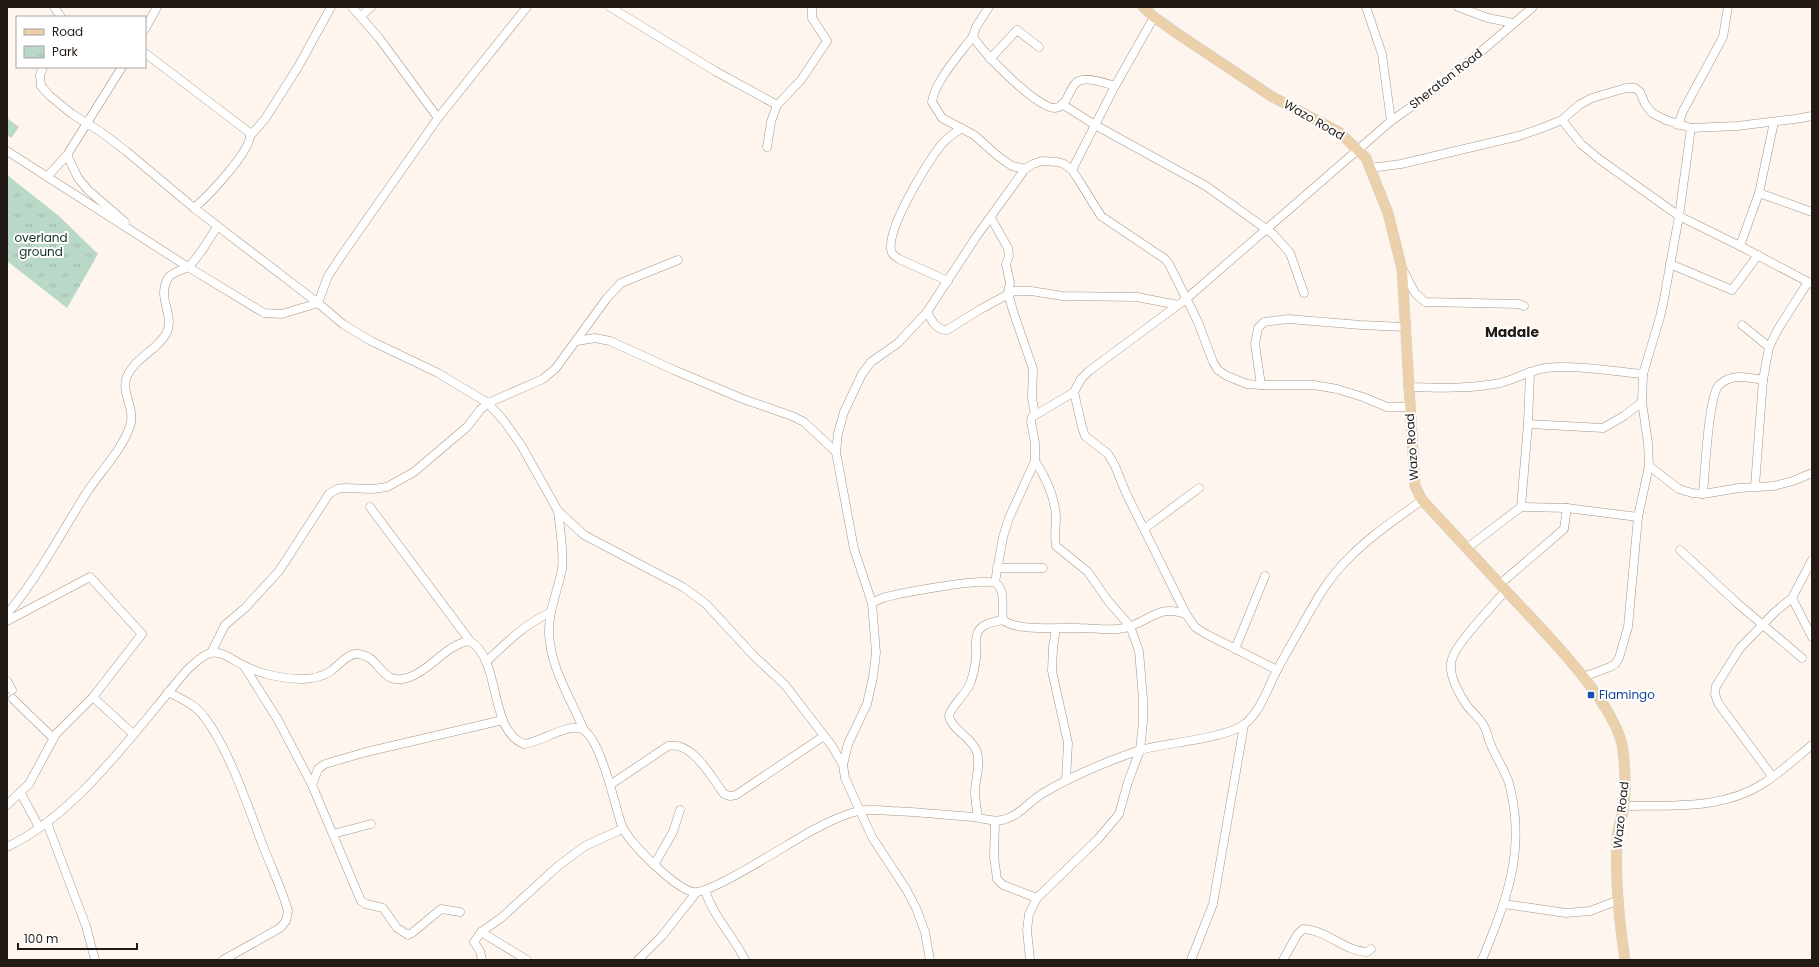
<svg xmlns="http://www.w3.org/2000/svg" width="1819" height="967" font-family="Poppins,sans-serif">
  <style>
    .park { fill: url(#park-tufts) }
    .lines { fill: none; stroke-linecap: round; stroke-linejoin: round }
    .minor-casing { stroke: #a89685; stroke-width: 9 }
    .major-casing { stroke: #d3d1d0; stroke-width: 11 }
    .minor { stroke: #fff; stroke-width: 8 }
    .major { stroke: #ebd0aa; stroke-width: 10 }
    .transit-dot { fill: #1a4fb4; stroke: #fff; stroke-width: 1.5 }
    .labels { text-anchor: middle; stroke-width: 4; stroke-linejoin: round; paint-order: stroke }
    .street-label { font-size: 12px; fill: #221b15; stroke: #fff }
    .park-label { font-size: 12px; fill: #0e3221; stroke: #fff }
    .transit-label { font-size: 12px; fill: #164399; stroke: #fff; text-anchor: start }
    .quarter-label { font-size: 14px; font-weight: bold; fill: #221b15; stroke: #fff }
  </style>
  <defs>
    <pattern id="park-tufts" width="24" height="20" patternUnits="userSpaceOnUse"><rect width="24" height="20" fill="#bad8c7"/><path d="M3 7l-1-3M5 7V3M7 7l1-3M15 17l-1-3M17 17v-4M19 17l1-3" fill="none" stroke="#a0b9aa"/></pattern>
  </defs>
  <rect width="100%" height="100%" fill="#fdf5ee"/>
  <!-- park -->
  <g class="park">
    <path d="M 7,118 L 19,127 L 11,138 L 7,135 Z"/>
    <path d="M 7,175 L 59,216 L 98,254 L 67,308 L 7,261 Z"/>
  </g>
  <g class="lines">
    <!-- minor casing -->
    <g class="minor-casing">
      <g id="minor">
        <path d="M 54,7 L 61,17"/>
        <path d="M 352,7 L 379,38 L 438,118"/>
        <path d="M 610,7 L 715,71 L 777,105"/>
        <path d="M 989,7 L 976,27 L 973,36 C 981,52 1038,109 1055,108 C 1070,107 1068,82 1082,80 C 1091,78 1105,83 1115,86"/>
        <path d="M 1366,7 L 1382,54 L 1391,121"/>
        <path d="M 1458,7 L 1488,18 L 1513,23"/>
        <path d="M 361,16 L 371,7"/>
        <path d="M 145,29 L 157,7"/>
        <path d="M 973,36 C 961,53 934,82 932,102 L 942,118 L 974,135 L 999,157 L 1012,166 L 1025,169"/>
        <path d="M 145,53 L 250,133 C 253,150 207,197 194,208"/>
        <path d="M 990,59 L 1017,30 L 1039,47"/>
        <path d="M 43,67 L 40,75 L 41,86 L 50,96 L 72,114 L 101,132 L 126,151 L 194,208 L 318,303 L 344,325 L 371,341 L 438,373 L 488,403 L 504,421 L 521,445 L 558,511 L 584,535 L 683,587 L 706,604 L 754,656 L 785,685 L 832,746 L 843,765"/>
        <path d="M 1062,104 L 1095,125 L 1206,186 L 1273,234 L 1290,253 L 1304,293"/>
        <path d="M 1562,120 L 1581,144 L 1599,159 L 1679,216 L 1740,246 L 1812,284"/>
        <path d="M 1678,125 L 1683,111 L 1723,37 L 1728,7"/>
        <path d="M 250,136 L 265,119 L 298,67 L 331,7"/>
        <path d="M 767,147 L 771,122 L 777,105 L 801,80 L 827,41 L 812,18 L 812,7"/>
        <path d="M 7,151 L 188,267 L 264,313 L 282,314 L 318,303"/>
        <path d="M 67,155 L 78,178 L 88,190 L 125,222"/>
        <path d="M 1370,168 L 1401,164 L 1519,136 L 1542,128 L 1562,120 L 1579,105 L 1592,98 L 1626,88 L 1635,88 L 1640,92 L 1645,104 L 1652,113 L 1666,120 L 1691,128 L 1737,126 L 1795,119 L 1812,116"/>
        <path d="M 1072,170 L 1115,86 L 1154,17"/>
        <path d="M 47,177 L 67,155 L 122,67"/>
        <path d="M 1759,193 L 1812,212"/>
        <path d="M 991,218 L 1008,248 L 1009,256 L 1006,264 L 1010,283 L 1008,293 L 1013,311 L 1033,369 L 1032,398 L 1035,415"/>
        <path d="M 1740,246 L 1759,193 L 1774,122"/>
        <path d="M 1670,264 L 1732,290 L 1758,255"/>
        <path d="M 1403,270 L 1415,293 L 1425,302 L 1519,304 L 1524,306"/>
        <path d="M 948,281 L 899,259 C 896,257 893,255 892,253 C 883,233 928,162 941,145 C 947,138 954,133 962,128"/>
        <path d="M 318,303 L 328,276 L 344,252 L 438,118 L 527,7"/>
        <path d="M 927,312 C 932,321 936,330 947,330 L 981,309 L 1014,291 L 1031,291 L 1063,296 L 1137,297 L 1178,305"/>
        <path d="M 1742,325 L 1769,347"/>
        <path d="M 577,341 L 595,338 L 610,341 L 674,370 L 743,399 L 792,416 L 804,422 L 836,452"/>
        <path d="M 1261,385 L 1255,344 L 1258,328 L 1264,322 L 1288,319 L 1361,325 L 1405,327"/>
        <path d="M 1408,387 C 1439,388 1470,389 1500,383 C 1516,379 1530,370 1546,368 C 1574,364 1615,372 1643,374"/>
        <path d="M 1528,424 L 1603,428 L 1624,416 L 1642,402"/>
        <path d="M 1649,466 L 1679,489 L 1692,493 L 1703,494 L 1739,488 L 1774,486 L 1793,481 L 1812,473"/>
        <path d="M 1755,486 L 1763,380 L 1769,347 L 1778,329 L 1808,282"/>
        <path d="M 1703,494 C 1705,474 1708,397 1719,385 C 1731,373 1748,377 1763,380"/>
        <path d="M 370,507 L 470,641"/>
        <path d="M 1521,507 L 1528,424 L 1530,372"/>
        <path d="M 558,511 C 560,530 564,550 562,569 C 558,590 548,612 549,634 C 551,669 570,697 583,728"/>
        <path d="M 1144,529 L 1199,488"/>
        <path d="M 1467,548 L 1521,507 L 1567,508 L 1638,517"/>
        <path d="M 1680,550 L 1737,603 L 1802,658"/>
        <path d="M 997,568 L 1043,568"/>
        <path d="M 995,582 L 1003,537 L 1009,518 L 1035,461 L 1035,443 L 1031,422 L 1032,417 L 1074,392"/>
        <path d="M 1500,584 L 1564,529 L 1567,508"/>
        <path d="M 1792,598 L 1812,637"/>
        <path d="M 872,603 C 876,601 881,598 886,597 C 902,593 989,576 997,584 C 1006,592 1001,609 1003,620 C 1017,632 1061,627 1079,628 C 1095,628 1115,632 1131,626 C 1153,618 1160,605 1186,614"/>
        <path d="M 7,614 C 39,576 61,533 87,492 C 101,471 122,450 130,426 C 136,409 120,392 127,376 C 135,358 157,350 166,334 C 176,315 156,299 168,278 C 173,271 183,271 189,266 C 201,255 208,240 217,227"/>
        <path d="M 7,621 L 90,577 L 142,634 L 93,697 L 56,734 L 29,784 L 7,805"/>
        <path d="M 1056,629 L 1053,647 L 1052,671 L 1068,743 L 1066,780"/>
        <path d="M 1235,649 L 1265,576"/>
        <path d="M 211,653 L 225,625 L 245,608 L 279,571 L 329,494 L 337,489 L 344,488 L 373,489 L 387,487 L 414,472 L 467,427 L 480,410 L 488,403 L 543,379 L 556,368 L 607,298 L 621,283 L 678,260"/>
        <path d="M 486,662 C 507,642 525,624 551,612"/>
        <path d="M 244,666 L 278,720 L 312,785 L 361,901 L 366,904 L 383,908 L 397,928 L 408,935 L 412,933 L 441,909 L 460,912"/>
        <path d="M 1277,670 L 1206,634 L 1195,627 L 1186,614 L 1126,493 L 1115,466 L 1108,454 L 1085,436 L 1082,427 L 1074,392 L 1081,379 L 1089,371 L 1186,299 L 1391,121 L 1425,97 L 1484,49 L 1533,7"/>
        <path d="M 1583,677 L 1610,667 L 1615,664 L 1619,658 L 1628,627 L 1638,517 L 1649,466 L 1648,443 L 1642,402 L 1643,374 L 1660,317 L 1664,299 L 1679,216 L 1691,128"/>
        <path d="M 7,681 L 12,690"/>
        <path d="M 168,692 C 182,699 196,705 205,718 C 230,751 248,807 263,846 C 271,867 282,889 288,911 L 286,921 L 280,928 L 223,960"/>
        <path d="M 93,697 L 133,734"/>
        <path d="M 13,699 L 53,738"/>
        <path d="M 1772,776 L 1718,703 L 1715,694 L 1716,686 L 1740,648 L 1775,612 L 1792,598 L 1812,560"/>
        <path d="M 312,785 L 318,769 L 325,764 L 366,752 L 503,720"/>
        <path d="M 610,785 L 668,746 C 693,741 711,777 724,794 L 730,796 L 736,795 L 824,736"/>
        <path d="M 20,792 L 39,827"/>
        <path d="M 1624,806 C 1670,805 1723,810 1764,783 C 1781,772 1796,758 1812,745"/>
        <path d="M 978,817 C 977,809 975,801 975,793 C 975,779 981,766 977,752 C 972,737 950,729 949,715 C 954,703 965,695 970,684 C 973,676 975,667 976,659 C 977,647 972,632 985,625 C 991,622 998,621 1003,620"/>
        <path d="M 995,821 L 994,857 L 997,879 L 1003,885 L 1037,898"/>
        <path d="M 47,823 L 86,926 L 95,960"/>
        <path d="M 333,834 L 371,824"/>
        <path d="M 7,847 C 79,813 136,729 188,669 C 194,664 201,656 210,653 C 221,650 234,661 243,665 C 250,669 259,672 266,674 C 278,677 291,679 302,679 C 312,679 323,676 331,671 C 339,665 349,652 359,654 C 382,657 380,688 410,677 C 432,669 446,644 470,641 C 502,661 488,730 524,744 C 541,742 562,726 579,728 C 600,731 615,808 622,826 C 628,842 676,889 693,892 C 711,895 793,840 815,829 C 828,822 843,815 858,811 C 869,809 881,810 892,811 C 919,812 946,815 973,817 C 982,818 992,822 1002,820 C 1019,817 1030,800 1045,792 C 1074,775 1108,761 1140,750 C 1165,743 1230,738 1246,723 C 1260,711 1267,690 1275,674 C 1281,662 1288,650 1295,638 C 1311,610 1326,579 1350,557 C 1371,535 1398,518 1422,500"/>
        <path d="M 654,865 L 673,832 L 680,810"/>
        <path d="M 705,890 C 713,917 733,935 745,960"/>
        <path d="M 1504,904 L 1566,913 L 1590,911 L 1619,900"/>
        <path d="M 481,932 L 527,960"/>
        <path d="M 482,960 L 480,951 L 474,942 L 481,932 L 501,918 L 558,866 L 585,846 L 622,829"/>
        <path d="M 638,960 L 662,936 L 696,893"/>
        <path d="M 930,960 L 925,932 L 916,908 L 906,889 L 872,837 L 845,778 L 843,765 L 848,744 L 867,704 L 873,677 L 876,653 L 872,603 L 854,549 L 836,452 L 838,433 L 844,412 L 862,374 L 871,362 L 898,343 L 927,312 L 976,237 L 1025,169 L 1033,164 L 1042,161 L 1058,162 L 1064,164 L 1072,170 L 1078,179 L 1101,216 L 1165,259 L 1169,264 L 1198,322 L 1213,362 L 1218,370 L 1227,376 L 1247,384 L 1261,385 L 1314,385 L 1337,389 L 1363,397 L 1387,407 L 1410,407"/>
        <path d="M 1030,960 L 1027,930 L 1029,914 L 1037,898 L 1098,839 L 1119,814 L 1128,782 L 1140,750 L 1143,722 L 1143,699 L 1139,651 L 1130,626 L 1108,601 L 1088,572 L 1056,546 C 1054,536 1056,526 1056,517 C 1055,496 1046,478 1035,461"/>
        <path d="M 1191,960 L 1213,904 L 1244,725"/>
        <path d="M 1283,960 L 1297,935 L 1303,929 C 1327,930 1344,951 1367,952 L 1371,949"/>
        <path d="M 1482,960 C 1506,901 1526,852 1510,787 C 1507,772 1496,759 1491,745 C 1488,740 1488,734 1485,728 C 1482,720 1473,713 1468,707 C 1460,696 1447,674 1452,659 C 1457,642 1493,606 1506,590"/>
      </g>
    </g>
    <!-- major casing -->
    <g class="major-casing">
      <path id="major" d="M 1143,7 L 1154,17 L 1181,36 L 1271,96 L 1339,132 L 1366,158 L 1388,213 L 1402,269 L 1415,486 L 1422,500 C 1450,530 1478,560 1506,591 C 1539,626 1617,703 1623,750 C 1625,768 1626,789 1624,807 C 1622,818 1617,829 1617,840 C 1615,880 1619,920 1625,960"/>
    </g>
    <!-- minor -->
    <use href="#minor" class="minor"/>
    <!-- major -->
    <use href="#major" class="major"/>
  </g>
  <!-- markers -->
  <rect class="transit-dot" x="1587" y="691" width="8" height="8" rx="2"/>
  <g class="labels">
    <!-- street labels -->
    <g class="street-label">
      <text transform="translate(1446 79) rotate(-38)" y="4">Sheraton Road</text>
      <text transform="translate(1314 120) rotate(30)" y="4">Wazo Road</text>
      <text transform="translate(1412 447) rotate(-94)" y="4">Wazo Road</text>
      <text transform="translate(1621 815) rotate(-84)" y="4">Wazo Road</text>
    </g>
    <!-- park labels -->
    <g class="park-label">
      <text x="41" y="242">overland<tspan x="41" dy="14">ground</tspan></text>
    </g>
    <!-- transit labels -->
    <g class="transit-label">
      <text x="1599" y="699">Flamingo</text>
    </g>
    <!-- quarter labels -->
    <g class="quarter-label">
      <text x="1512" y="337">Madale</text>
    </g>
  </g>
  <!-- border -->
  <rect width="1819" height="967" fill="none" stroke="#221b15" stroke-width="16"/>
  <!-- legend -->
  <rect x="16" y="16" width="130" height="52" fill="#ffffff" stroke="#a7a4a1"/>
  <rect x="24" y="29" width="20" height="6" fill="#ebd0aa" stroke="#a7a4a1"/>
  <text x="52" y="36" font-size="12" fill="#221b15">Road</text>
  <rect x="24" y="46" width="20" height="12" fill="url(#park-tufts)" stroke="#a7a4a1"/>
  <text x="52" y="56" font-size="12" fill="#221b15">Park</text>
  <!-- scale -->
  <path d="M18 943v6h119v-6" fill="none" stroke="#221b15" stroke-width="2"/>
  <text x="24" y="943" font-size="12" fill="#221b15" stroke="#ffffff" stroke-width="3" paint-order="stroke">100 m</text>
</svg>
